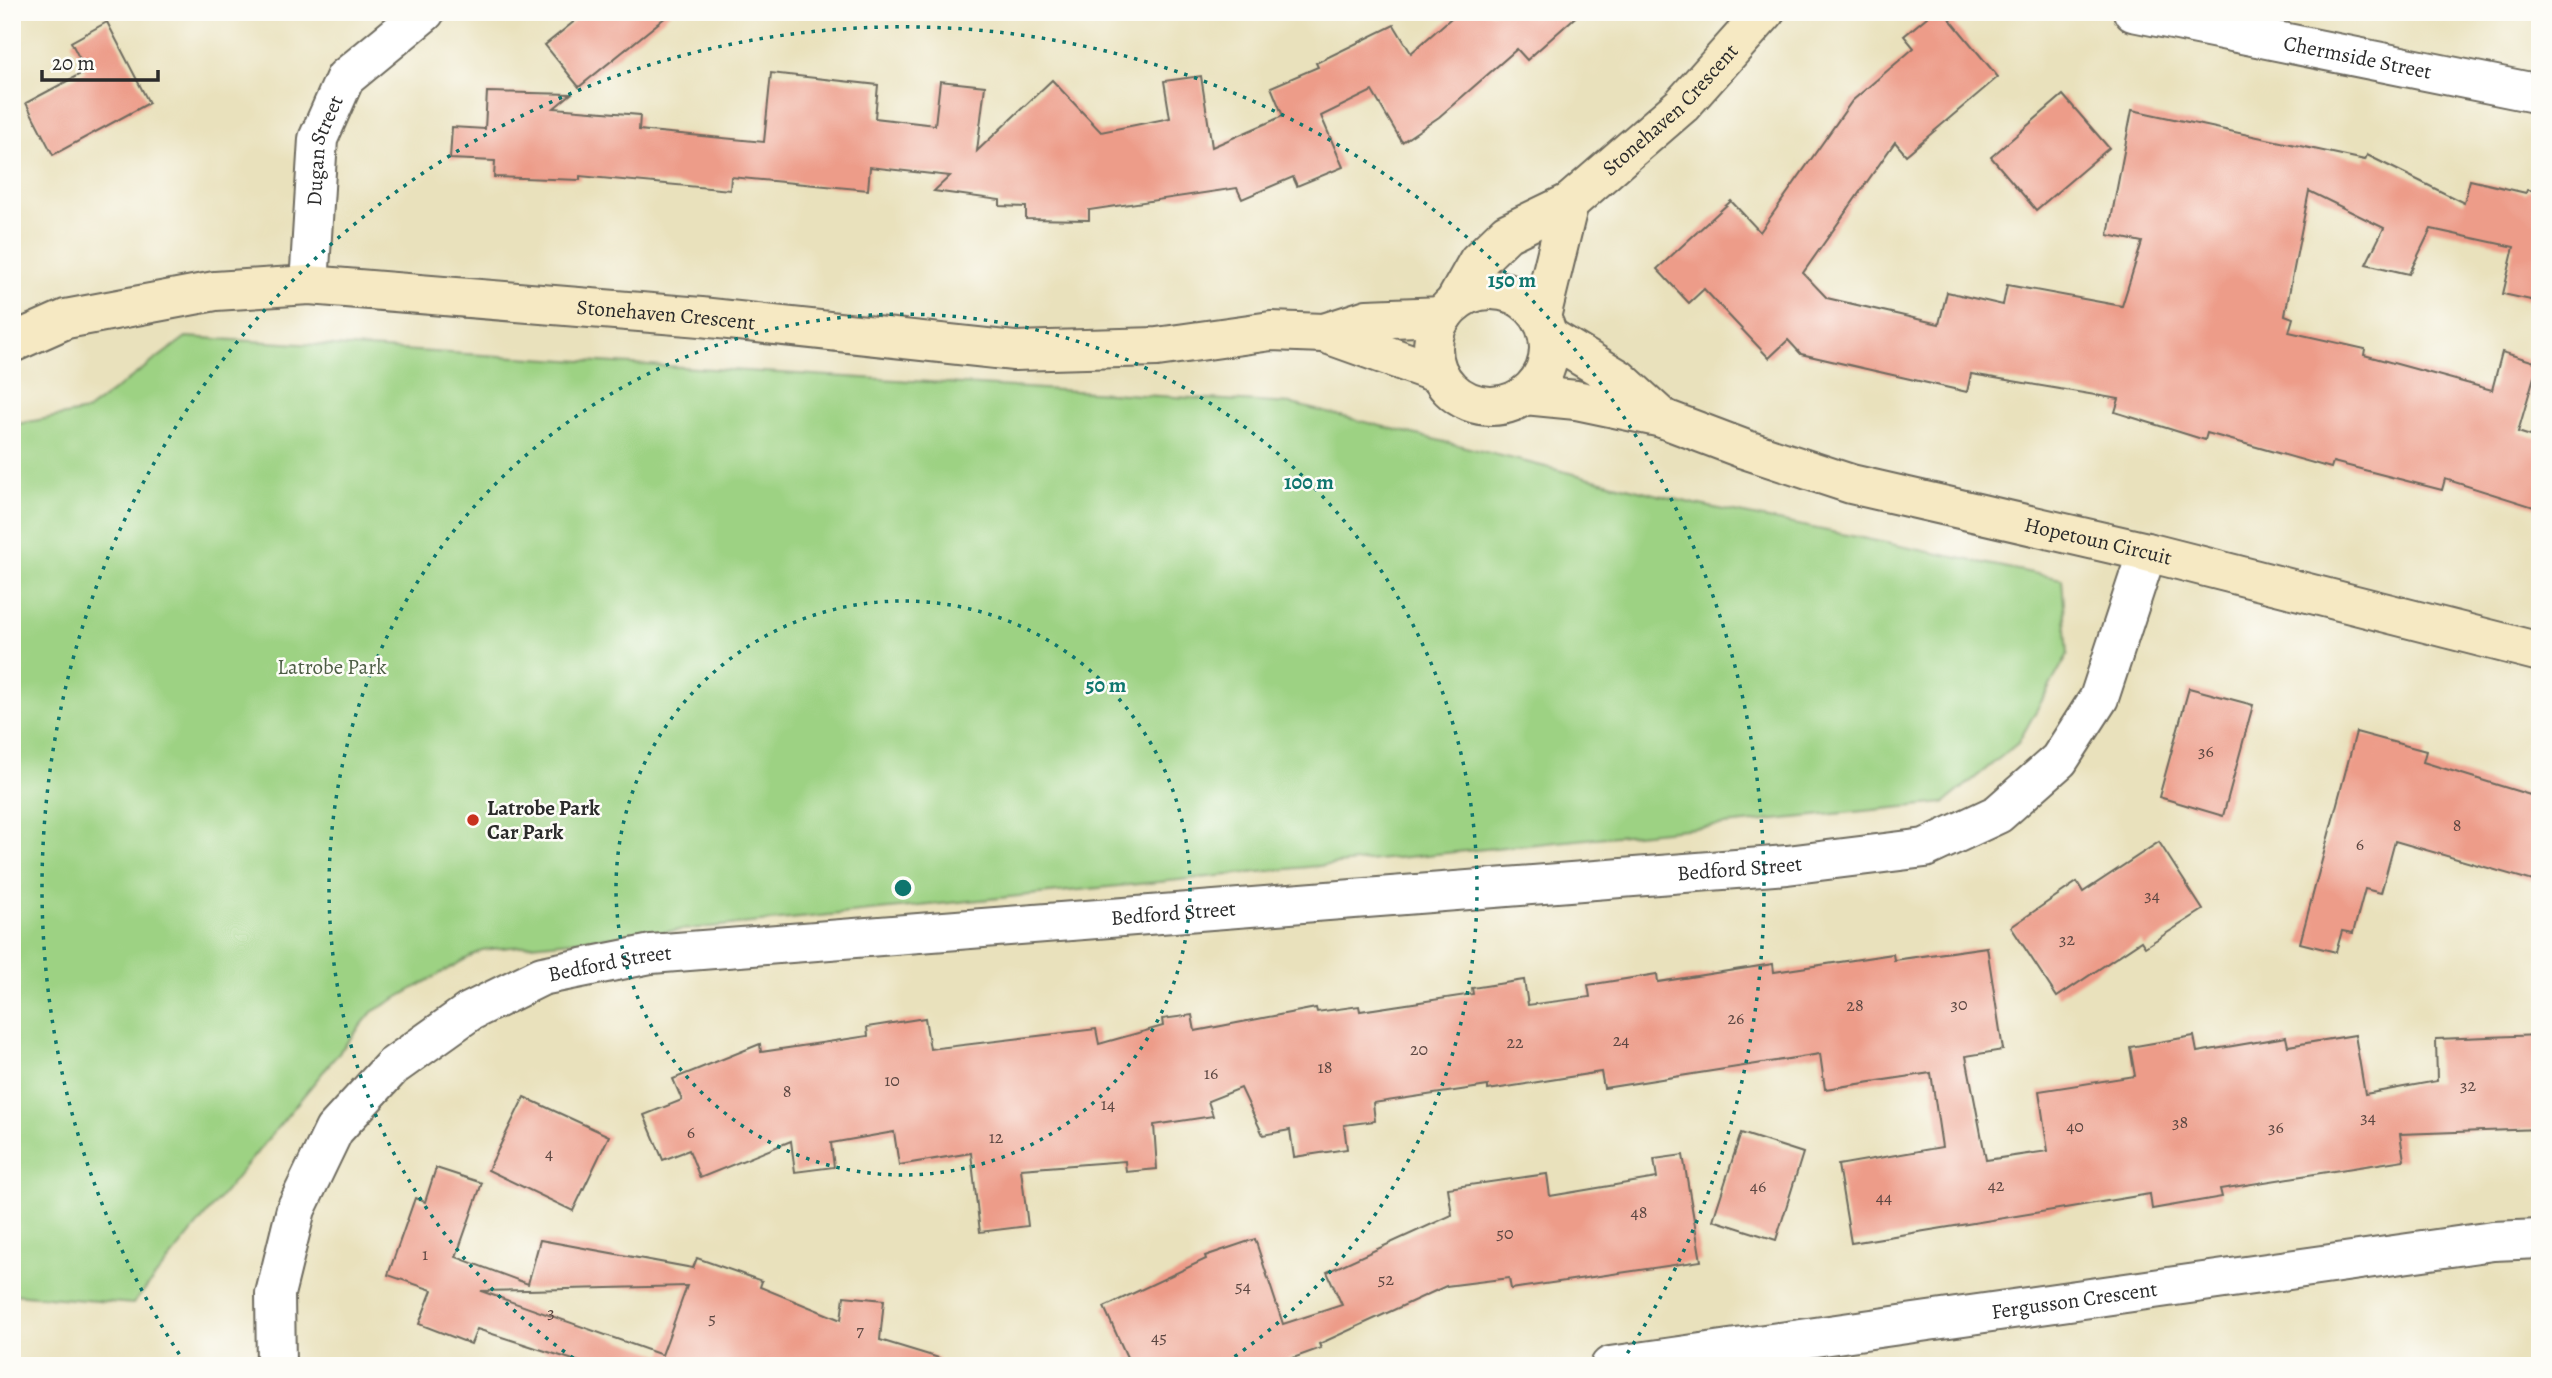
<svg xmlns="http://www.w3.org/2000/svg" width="2552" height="1378" font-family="Alegreya,serif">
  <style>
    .green { fill: #9dd283; stroke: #647e57; stroke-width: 2 }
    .building { fill: #ed9c89; fill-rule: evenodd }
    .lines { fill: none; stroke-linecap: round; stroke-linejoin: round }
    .street-casing { stroke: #6e6b5e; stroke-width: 42 }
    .secondary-casing { stroke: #6e6b5e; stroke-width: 42 }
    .street { stroke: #fff; stroke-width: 38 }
    .secondary { stroke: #f6e9c3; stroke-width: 38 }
    .ring { fill: none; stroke: #0f766e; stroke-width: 3.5; stroke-dasharray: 3.5 7 }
    .poi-dot { fill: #c8321e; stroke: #fdfcf7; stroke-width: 2.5 }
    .labels { text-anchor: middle; stroke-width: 5; stroke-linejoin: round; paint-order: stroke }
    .number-label { font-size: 18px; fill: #5c4742 }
    .street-label { font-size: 21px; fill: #2b2b2b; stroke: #fdfcf7 }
    .park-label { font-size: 21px; fill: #4d5d45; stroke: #fdfcf7 }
    .poi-label { font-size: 21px; font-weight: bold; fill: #2b2b2b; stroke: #fdfcf7; text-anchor: start }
    .centre { fill: #0f766e; stroke: #fdfcf7; stroke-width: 3.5 }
    .ring-label { font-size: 21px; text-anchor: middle; font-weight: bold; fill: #0f766e; stroke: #fdfcf7; stroke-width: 5; stroke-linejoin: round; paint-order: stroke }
  </style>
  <rect width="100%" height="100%" fill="#fdfcf7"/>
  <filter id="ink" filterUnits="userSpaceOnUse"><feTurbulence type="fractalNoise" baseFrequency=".0143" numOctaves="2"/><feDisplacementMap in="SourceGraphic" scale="14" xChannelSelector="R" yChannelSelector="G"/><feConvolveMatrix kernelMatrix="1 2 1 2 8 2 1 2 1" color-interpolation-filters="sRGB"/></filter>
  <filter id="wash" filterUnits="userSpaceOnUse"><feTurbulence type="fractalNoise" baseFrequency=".00686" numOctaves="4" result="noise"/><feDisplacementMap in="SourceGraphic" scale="28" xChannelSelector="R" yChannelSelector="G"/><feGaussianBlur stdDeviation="1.57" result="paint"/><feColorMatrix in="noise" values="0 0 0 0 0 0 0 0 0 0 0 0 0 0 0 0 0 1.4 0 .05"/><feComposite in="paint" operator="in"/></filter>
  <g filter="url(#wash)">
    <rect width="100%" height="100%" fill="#e9e1bc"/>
    <!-- green -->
    <path class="green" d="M 186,337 L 1292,404 L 1695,504 L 2062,579 L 2068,654 L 2018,743 L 1944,803 L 482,950 L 372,1012 L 133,1304 L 12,1294 L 12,425 L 86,411 Z"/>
    <g id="blocks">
      <!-- building -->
      <g class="building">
        <path d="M 586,12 L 672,12 L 579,87 L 545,45 Z"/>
        <path d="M 1458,12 L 1581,12 L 1527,60 L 1517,49 L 1439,117 L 1402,142 L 1372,91 L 1321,116 L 1343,167 L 1297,186 L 1293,177 L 1242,199 L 1237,188 L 1089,210 L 1089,220 L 1026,219 L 1026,207 L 1000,206 L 1000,200 L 934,191 L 950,176 L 870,167 L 868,190 L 731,177 L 730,190 L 580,176 L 580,180 L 494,177 L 495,161 L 450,159 L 452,127 L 485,129 L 487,92 L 571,94 L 554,108 L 640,115 L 639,130 L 764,142 L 771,73 L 878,85 L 875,118 L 935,125 L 940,81 L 985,86 L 977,151 L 1052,80 L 1101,132 L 1170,118 L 1164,81 L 1201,76 L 1212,147 L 1283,116 L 1271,87 L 1318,67 L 1316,63 L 1394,25 L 1411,53 Z"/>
        <path d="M 1933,12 L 1944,12 L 1998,77 L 1906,155 L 1895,142 L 1803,273 L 1827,298 L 1939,324 L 1947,292 L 2003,305 L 2007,285 L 2122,306 L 2142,242 L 2108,235 L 2132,110 L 2365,160 L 2367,155 L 2464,203 L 2470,180 L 2526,193 L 2527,190 L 2540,191 L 2540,302 L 2503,294 L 2514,247 L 2431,229 L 2409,274 L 2366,264 L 2384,228 L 2309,191 L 2285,315 L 2293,318 L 2289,332 L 2365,349 L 2364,355 L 2492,390 L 2502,352 L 2538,363 L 2518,432 L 2540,439 L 2540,509 L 2445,479 L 2442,490 L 2333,462 L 2331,468 L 2207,433 L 2205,440 L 2115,412 L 2119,399 L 1971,374 L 1967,392 L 1801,354 L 1788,340 L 1769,358 L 1704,289 L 1689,303 L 1657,269 L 1731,201 L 1760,232 L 1852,101 L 1914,48 L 1904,36 Z"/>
        <path d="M 107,22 L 149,103 L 53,155 L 26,103 L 86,71 L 71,42 Z"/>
        <path d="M 2063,95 L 2109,148 L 2036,210 L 1991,157 Z"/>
        <path d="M 2189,688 L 2253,705 L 2223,816 L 2159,797 Z"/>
        <path d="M 2356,732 L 2426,751 L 2423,762 L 2540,798 L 2540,883 L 2395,841 L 2381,893 L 2365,889 L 2353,933 L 2342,931 L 2336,952 L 2300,943 Z"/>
        <path d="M 2159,842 L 2203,910 L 2145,947 L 2141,941 L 2057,997 L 2011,927 L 2077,882 L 2083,892 Z"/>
        <path d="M 1987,947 L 2003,1050 L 1966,1056 L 1986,1160 L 2048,1151 L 2039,1091 L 2135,1076 L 2130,1047 L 2194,1036 L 2197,1052 L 2286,1037 L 2288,1046 L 2355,1035 L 2365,1094 L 2437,1081 L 2436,1039 L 2540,1035 L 2540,1129 L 2400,1134 L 2404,1160 L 2220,1189 L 2222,1197 L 2152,1209 L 2150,1194 L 1851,1243 L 1838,1165 L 1942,1147 L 1931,1073 L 1825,1089 L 1820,1054 L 1604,1088 L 1601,1072 L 1488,1090 L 1488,1086 L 1373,1103 L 1375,1121 L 1344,1125 L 1347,1149 L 1294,1157 L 1290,1130 L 1263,1135 L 1241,1088 L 1208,1101 L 1213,1116 L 1154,1125 L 1157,1169 L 1126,1172 L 1125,1161 L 1021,1169 L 1028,1226 L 980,1232 L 971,1153 L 899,1165 L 894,1132 L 831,1143 L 834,1167 L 795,1172 L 791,1141 L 700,1178 L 689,1150 L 663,1160 L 644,1115 L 682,1100 L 673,1079 L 760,1044 L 761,1052 L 868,1036 L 867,1027 L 925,1018 L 930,1049 L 1096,1029 L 1099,1044 L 1163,1026 L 1162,1019 L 1192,1015 L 1195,1031 L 1316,1008 L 1317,1012 L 1359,1006 L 1360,1011 L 1473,994 L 1472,988 L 1524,980 L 1528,1005 L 1590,997 L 1588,985 L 1657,974 L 1658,982 L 1773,964 L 1774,972 L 1893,954 L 1894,960 Z"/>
        <path d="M 524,1097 L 609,1136 L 573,1211 L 488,1170 Z"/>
        <path d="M 1741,1133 L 1803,1153 L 1776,1240 L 1713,1220 Z"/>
        <path d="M 1683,1155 L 1701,1261 L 1511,1289 L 1509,1278 L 1446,1286 L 1319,1344 L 1321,1348 L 1271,1366 L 1131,1366 L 1104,1307 L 1206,1259 L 1205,1256 L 1255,1239 L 1283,1324 L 1342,1305 L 1327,1272 L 1452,1215 L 1448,1188 L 1547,1174 L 1550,1196 L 1657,1178 L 1654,1159 Z"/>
        <path d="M 436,1168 L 482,1183 L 456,1257 L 528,1284 L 540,1240 L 693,1268 L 697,1258 L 762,1281 L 760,1287 L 841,1320 L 844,1296 L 884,1300 L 880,1340 L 939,1358 L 938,1366 L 592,1366 L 477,1329 L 471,1344 L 419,1324 L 432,1290 L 388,1275 L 415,1198 L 425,1202 ZM 687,1286 L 662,1355 L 481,1291 L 527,1290 Z"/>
      </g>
    </g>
  </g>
  <g filter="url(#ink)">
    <use href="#blocks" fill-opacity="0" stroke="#6e6b5e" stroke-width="2"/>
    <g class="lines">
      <!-- street casing -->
      <g class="street-casing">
        <g id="street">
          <path id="s1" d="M 2133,12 L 2540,94"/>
          <path id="s2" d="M 309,285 L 318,139 L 345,78 L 425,12"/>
          <path id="s3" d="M 276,1366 L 275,1294 L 296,1209 L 334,1130 L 392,1067 L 469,1012 L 542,976 L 651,954 L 1787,865 L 1925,848 L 1998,814 L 2059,760 L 2099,698 L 2147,552"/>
          <path id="s4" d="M 1610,1366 L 2493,1241 L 2540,1239"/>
        </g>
      </g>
      <!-- secondary casing -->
      <g class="secondary-casing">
        <g id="secondary">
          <circle cx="1491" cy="348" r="58"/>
          <path id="s5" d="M 1455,302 L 1478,261 L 1507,233 L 1569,203 L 1682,105 L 1765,12"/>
          <path d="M 1541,317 L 1569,203"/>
          <path d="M 1324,333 L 1367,319 L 1443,316"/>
          <path d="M 1548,336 L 1619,379 L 1662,418"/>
          <path id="s6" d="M 12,343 L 66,319 L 215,291 L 309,285 L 701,317 L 1014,351 L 1157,347 L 1271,331 L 1324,333 L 1439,374"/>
          <path id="s7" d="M 1525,395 L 1576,400 L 1662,418 L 1744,449 L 1851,484 L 2147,552 L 2540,652"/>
        </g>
      </g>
      <!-- street -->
      <use href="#street" class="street"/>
      <!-- secondary -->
      <use href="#secondary" class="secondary"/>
    </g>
  </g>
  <!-- distance rings -->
  <g class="ring">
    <circle cx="903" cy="888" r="287"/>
    <path d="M582 1364A574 574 0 1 1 1224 1364"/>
    <path d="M185 1363A861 861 0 1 1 1621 1363"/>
  </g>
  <!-- markers -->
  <circle class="poi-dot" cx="473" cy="820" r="7"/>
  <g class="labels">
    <!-- number labels -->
    <g class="number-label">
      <text x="2206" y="757">36</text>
      <text x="2457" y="831">8</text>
      <text x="2360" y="850">6</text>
      <text x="2152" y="901">34</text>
      <text x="2067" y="945">32</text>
      <text x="1959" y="1010">30</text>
      <text x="1855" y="1011">28</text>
      <text x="1736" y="1024">26</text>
      <text x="1621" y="1046">24</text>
      <text x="1515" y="1048">22</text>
      <text x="1419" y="1055">20</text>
      <text x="1325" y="1073">18</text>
      <text x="1211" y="1079">16</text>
      <text x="892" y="1086">10</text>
      <text x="2468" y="1091">32</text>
      <text x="787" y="1097">8</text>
      <text x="1108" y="1110">14</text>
      <text x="2368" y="1123">34</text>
      <text x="2180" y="1128">38</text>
      <text x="2075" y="1132">40</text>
      <text x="2276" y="1133">36</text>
      <text x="691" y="1138">6</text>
      <text x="996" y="1143">12</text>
      <text x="549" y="1159">4</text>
      <text x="1996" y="1191">42</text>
      <text x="1758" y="1192">46</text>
      <text x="1884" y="1203">44</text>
      <text x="1639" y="1218">48</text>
      <text x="1505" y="1239">50</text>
      <text x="425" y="1260">1</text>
      <text x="1386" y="1285">52</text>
      <text x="1243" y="1292">54</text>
      <text x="551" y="1318">3</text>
      <text x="712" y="1324">5</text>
      <text x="860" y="1336">7</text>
      <text x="1159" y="1343">45</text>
    </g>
    <!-- street labels -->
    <g class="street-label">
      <text dy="7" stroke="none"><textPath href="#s1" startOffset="229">Chermside Street</textPath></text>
      <text dy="7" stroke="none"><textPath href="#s5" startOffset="294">Stonehaven Crescent</textPath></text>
      <text dy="7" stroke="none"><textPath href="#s2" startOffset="136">Dugan Street</textPath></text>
      <text dy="7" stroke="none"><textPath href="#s6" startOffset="663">Stonehaven Crescent</textPath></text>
      <text dy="7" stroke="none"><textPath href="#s7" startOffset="593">Hopetoun Circuit</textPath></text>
      <text dy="7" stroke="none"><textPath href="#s3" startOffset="1712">Bedford Street</textPath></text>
      <text dy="7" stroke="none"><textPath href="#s3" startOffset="1144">Bedford Street</textPath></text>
      <text dy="7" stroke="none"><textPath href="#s3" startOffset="578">Bedford Street</textPath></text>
      <text dy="7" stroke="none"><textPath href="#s4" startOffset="469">Fergusson Crescent</textPath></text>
    </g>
    <!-- park labels -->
    <g class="park-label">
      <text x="332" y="674">Latrobe Park</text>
    </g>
    <!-- poi labels -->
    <g class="poi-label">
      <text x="487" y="815">Latrobe Park<tspan x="487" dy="24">Car Park</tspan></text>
    </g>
  </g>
  <circle cx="903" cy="888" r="10" class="centre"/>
  <g class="ring-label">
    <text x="1512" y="287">150 m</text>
    <text x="1309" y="489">100 m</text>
    <text x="1106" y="692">50 m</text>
  </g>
  <!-- margin -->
  <rect width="2552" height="1378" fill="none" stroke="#fdfcf7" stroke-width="42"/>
  <!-- scale -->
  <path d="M42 70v10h116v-10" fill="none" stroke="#2b2b2b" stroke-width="3.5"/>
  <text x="52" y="70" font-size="21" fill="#2b2b2b" stroke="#fdfcf7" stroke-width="5" paint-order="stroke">20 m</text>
</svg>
